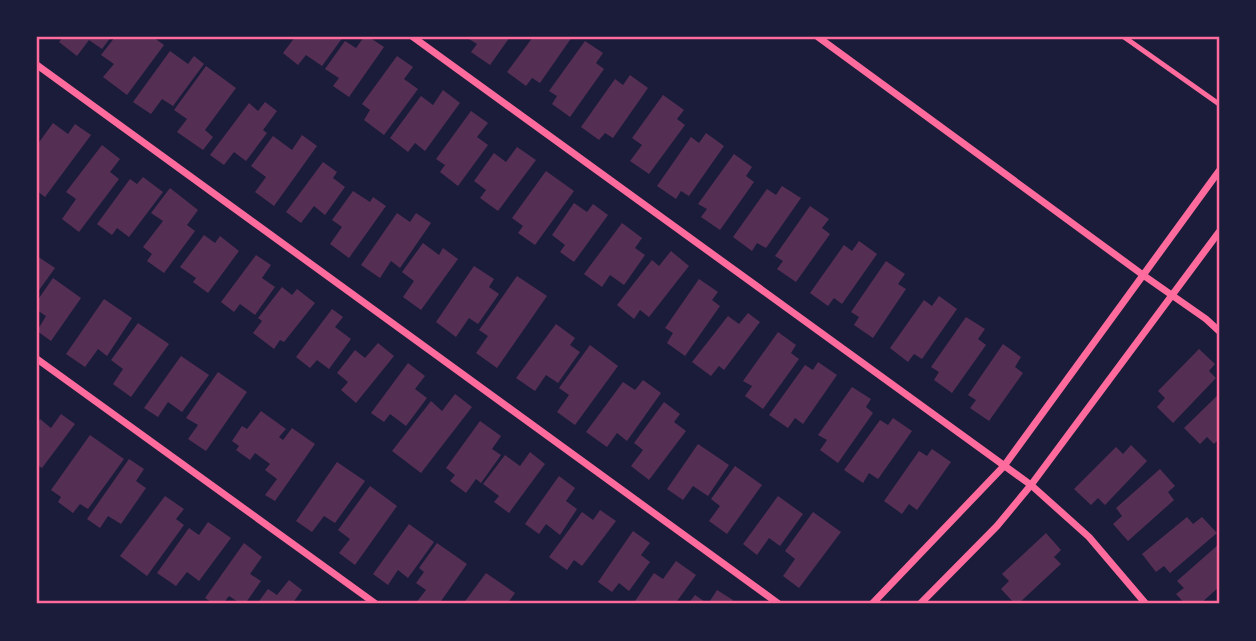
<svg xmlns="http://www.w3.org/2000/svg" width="1256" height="641" font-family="'PT Sans Narrow',sans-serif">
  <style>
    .building { fill: #542f53 }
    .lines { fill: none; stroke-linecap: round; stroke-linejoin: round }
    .service { stroke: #ff6b9d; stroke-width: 5 }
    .minor { stroke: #ff6b9d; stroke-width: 7 }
    .neatline { fill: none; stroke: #ff6b9d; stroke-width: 2.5 }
  </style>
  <rect width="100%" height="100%" fill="#1b1b3a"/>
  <!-- building -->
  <g class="building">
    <path d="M 63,37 L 111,37 L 102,49 L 89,40 L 77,56 L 59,42 Z"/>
    <path d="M 115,37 L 153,37 L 164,45 L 127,95 L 103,77 L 114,64 L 101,55 Z"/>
    <path d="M 295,37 L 343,37 L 322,66 L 306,55 L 298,65 L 283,53 Z"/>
    <path d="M 364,37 L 369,37 L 384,47 L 349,97 L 333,86 L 339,78 L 325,69 L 345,41 L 356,48 Z"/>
    <path d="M 470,37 L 510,37 L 490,65 L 471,52 L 477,44 L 469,39 Z"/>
    <path d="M 533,37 L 572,37 L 540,83 L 532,78 L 526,86 L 507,72 Z"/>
    <path d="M 585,41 L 603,53 L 596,63 L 604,69 L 570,117 L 552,104 L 557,96 L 549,91 Z"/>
    <path d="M 170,51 L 188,64 L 194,56 L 204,64 L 173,106 L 162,99 L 151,114 L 133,102 Z"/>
    <path d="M 397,56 L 413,67 L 404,79 L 418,89 L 384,135 L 364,120 L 370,110 L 362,104 Z"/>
    <path d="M 206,66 L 236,88 L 205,130 L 213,137 L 203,150 L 177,132 L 187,119 L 174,110 Z"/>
    <path d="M 630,75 L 648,88 L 613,138 L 605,133 L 599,140 L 581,127 L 615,79 L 623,85 Z"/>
    <path d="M 443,90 L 460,103 L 425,151 L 415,143 L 408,152 L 390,138 L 421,96 L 433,105 Z"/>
    <path d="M 663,95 L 684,110 L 677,119 L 685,125 L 649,174 L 630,161 L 642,145 L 632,138 Z"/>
    <path d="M 265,102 L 277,111 L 263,130 L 267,133 L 246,161 L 234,152 L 224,165 L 210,155 L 249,103 L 258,111 Z"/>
    <path d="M 471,111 L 488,123 L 477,137 L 488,145 L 458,186 L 440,172 L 445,165 L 436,159 Z"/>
    <path d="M 53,123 L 68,134 L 75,124 L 91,135 L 45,197 L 37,191 L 37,145 Z"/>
    <path d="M 706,133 L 724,146 L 689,196 L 681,191 L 676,199 L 657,186 L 691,137 L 699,143 Z"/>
    <path d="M 302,135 L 317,146 L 274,206 L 255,192 L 266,177 L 251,166 L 273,136 L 292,150 Z"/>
    <path d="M 102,145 L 120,159 L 110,172 L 119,179 L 79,232 L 62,219 L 76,199 L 66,192 Z"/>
    <path d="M 517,147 L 536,160 L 498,211 L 480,198 L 486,190 L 474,181 L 494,153 L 506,162 Z"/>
    <path d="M 734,154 L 752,167 L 746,176 L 754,182 L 720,230 L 701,217 L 707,209 L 698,204 Z"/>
    <path d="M 323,162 L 337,172 L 333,178 L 345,187 L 325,215 L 314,206 L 301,223 L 286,212 Z"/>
    <path d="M 546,171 L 574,191 L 535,245 L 518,233 L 523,226 L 512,218 Z"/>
    <path d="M 143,177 L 163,192 L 129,237 L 117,228 L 112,235 L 97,224 L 130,179 L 137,184 Z"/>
    <path d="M 782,186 L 801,198 L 766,248 L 757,243 L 752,251 L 733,237 L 767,189 L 776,195 Z"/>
    <path d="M 170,188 L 198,210 L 187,225 L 195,231 L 164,273 L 147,261 L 152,254 L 143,247 L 163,221 L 151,213 Z"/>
    <path d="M 353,191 L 370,202 L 373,197 L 386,206 L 349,258 L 330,244 L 342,227 L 332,220 Z"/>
    <path d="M 574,203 L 587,212 L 593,204 L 608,215 L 574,262 L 560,252 L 565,245 L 552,235 Z"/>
    <path d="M 810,206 L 829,219 L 822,228 L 830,234 L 796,282 L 777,269 L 783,261 L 775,256 Z"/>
    <path d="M 397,213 L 410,222 L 416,213 L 431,223 L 400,268 L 391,261 L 380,278 L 361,265 Z"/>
    <path d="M 622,223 L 642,238 L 635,248 L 645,255 L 624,285 L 610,275 L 602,287 L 584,274 Z"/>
    <path d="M 204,235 L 215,243 L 220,236 L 239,251 L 208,293 L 193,282 L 196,278 L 180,267 Z"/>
    <path d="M 859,241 L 877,254 L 842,304 L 834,298 L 828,306 L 810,293 L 844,245 L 852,251 Z"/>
    <path d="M 423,243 L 439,255 L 443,248 L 458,259 L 421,310 L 403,297 L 414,281 L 402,272 Z"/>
    <path d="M 671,251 L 689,266 L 649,317 L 640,310 L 634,319 L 617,305 L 652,260 L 659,266 Z"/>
    <path d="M 256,255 L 271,265 L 262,278 L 275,287 L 255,315 L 240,304 L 234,312 L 221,302 Z"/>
    <path d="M 37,256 L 55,268 L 37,293 Z"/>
    <path d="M 886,261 L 905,274 L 898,284 L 906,289 L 873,338 L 854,325 L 859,317 L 851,312 Z"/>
    <path d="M 474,266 L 494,279 L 489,287 L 499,294 L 478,324 L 469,318 L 456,337 L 436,322 Z"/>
    <path d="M 517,276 L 547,296 L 497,368 L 476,353 L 488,336 L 479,330 Z"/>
    <path d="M 53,278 L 81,298 L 51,341 L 37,331 L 46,316 L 37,310 L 37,301 Z"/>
    <path d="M 699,279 L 718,292 L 712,300 L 720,306 L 685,356 L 667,343 L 673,333 L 665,328 Z"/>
    <path d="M 282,287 L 292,295 L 297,289 L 315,303 L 284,342 L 280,340 L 274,349 L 253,333 L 262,321 L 258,318 Z"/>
    <path d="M 939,296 L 957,309 L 922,359 L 914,354 L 908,362 L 890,348 L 924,300 L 932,306 Z"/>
    <path d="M 104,299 L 132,318 L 107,356 L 98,349 L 85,367 L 66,354 Z"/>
    <path d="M 332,309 L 343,317 L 335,327 L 351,339 L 329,369 L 317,360 L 310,368 L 296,357 Z"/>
    <path d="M 748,313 L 760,322 L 724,370 L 719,366 L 711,376 L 692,362 L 728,316 L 739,324 Z"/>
    <path d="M 966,317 L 985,329 L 978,339 L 986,345 L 952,393 L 934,380 L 939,372 L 931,367 Z"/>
    <path d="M 138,323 L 169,344 L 131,397 L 113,384 L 123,369 L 111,360 Z"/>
    <path d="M 556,324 L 575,338 L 570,345 L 580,352 L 558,383 L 546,375 L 535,391 L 516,378 Z"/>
    <path d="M 778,332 L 796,345 L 791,353 L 799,359 L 763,409 L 745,396 L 752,386 L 743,381 Z"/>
    <path d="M 378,343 L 394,356 L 356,403 L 341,390 L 348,382 L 337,373 L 355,350 L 365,358 Z"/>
    <path d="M 1003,344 L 1021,357 L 1015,367 L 1023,373 L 989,421 L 970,408 L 976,400 L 968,395 Z"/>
    <path d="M 590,345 L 618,366 L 575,425 L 557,412 L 569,395 L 559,388 Z"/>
    <path d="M 1199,349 L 1215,364 L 1209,371 L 1216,378 L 1173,423 L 1157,407 L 1165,398 L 1158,391 Z"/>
    <path d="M 181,356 L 209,375 L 182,412 L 168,402 L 158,417 L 144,408 Z"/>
    <path d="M 818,362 L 837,375 L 803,424 L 795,418 L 788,428 L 769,415 L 805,365 L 813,370 Z"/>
    <path d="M 408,363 L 425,376 L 415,389 L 427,398 L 406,426 L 390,414 L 384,422 L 371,413 Z"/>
    <path d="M 218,372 L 247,392 L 206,451 L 188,439 L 198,425 L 186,418 Z"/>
    <path d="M 643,380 L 661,393 L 627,441 L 617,433 L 607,447 L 586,432 L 623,382 L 635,390 Z"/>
    <path d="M 852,387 L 871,399 L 866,407 L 873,413 L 838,463 L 820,450 L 827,440 L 818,435 Z"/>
    <path d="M 455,394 L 472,407 L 421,473 L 392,451 L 431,401 L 442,411 Z"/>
    <path d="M 1219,394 L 1219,439 L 1214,444 L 1207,437 L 1200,444 L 1184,428 Z"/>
    <path d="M 664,402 L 680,414 L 674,422 L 686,431 L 649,480 L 631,466 L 643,450 L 634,443 Z"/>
    <path d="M 261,411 L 286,429 L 279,437 L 283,440 L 292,428 L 315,444 L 275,501 L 265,495 L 277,479 L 265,470 L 270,464 L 255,453 L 250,460 L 236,450 L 239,446 L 232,441 L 242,426 L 247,429 Z"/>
    <path d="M 61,414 L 75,424 L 42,468 L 37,465 L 37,423 L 40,419 L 51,428 Z"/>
    <path d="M 893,418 L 912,431 L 878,479 L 869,473 L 863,483 L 844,470 L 880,420 L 888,425 Z"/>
    <path d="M 480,421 L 501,436 L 492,449 L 501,455 L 481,483 L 476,479 L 466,493 L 450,481 L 455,475 L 446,468 Z"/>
    <path d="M 90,435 L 124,459 L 88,509 L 80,504 L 73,513 L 58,502 L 61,497 L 51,490 Z"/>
    <path d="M 698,444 L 729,465 L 708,496 L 693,486 L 683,500 L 667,489 Z"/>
    <path d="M 1131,445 L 1147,461 L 1105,505 L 1098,498 L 1091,505 L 1074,489 L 1116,447 L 1123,454 Z"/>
    <path d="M 932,449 L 951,462 L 917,510 L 909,504 L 902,514 L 884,501 L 919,451 L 927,456 Z"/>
    <path d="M 530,452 L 545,464 L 509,513 L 494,502 L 499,496 L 483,484 L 505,455 L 520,466 Z"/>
    <path d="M 129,459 L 144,469 L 136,481 L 146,488 L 121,524 L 108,516 L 100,528 L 87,519 Z"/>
    <path d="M 337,462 L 365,481 L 335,523 L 324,516 L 312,532 L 296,521 Z"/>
    <path d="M 735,466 L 762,485 L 727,534 L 709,521 L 720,506 L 711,499 Z"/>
    <path d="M 1160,469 L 1175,486 L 1168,492 L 1174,500 L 1128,541 L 1113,524 L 1122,516 L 1116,508 Z"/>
    <path d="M 559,476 L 575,488 L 566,501 L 577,509 L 560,535 L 546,524 L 539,534 L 525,524 Z"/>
    <path d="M 370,486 L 397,506 L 355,565 L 339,553 L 350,539 L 338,530 Z"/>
    <path d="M 165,496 L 184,509 L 176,519 L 184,525 L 147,576 L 120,556 Z"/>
    <path d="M 778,496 L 803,514 L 780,546 L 769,538 L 757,555 L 743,544 Z"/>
    <path d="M 600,510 L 616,521 L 582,566 L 574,560 L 567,570 L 549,557 L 582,512 L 593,520 Z"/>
    <path d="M 813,512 L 841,532 L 799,588 L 783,576 L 795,559 L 785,551 Z"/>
    <path d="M 1187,517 L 1193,524 L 1202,517 L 1217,533 L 1170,573 L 1164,566 L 1156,572 L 1142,554 Z"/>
    <path d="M 208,522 L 231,538 L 199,581 L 187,572 L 176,586 L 157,573 L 189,528 L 199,535 Z"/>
    <path d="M 409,524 L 434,542 L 408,578 L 398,570 L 388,585 L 373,574 Z"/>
    <path d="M 633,531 L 650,543 L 641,555 L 650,562 L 629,591 L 619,583 L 612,592 L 598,582 Z"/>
    <path d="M 1046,533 L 1061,550 L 1054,557 L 1061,564 L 1018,604 L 1015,604 L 1001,589 L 1009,581 L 1002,574 Z"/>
    <path d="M 244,543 L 262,557 L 250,574 L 261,581 L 245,604 L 241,604 L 229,596 L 223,604 L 214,604 L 205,598 Z"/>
    <path d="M 437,543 L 467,564 L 439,604 L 415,604 L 426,590 L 416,583 L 424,572 L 419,568 Z"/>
    <path d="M 1219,544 L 1219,587 L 1200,604 L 1185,604 L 1176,594 L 1184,588 L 1177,581 Z"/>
    <path d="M 676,561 L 696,575 L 675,604 L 633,604 L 654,573 L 663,579 Z"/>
    <path d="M 486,573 L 515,593 L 507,604 L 463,604 Z"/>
    <path d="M 289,580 L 302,590 L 292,604 L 257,604 L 268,589 L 277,595 Z"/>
    <path d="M 717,590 L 733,600 L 730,604 L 688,604 L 695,595 L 708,604 Z"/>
  </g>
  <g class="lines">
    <!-- service -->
    <path class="service" d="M 1124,37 L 1219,104"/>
    <!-- minor -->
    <g class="minor">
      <path d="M 413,37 L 1031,485 L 1089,537 L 1146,604"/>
      <path d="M 818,37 L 1143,275 L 1206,319 L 1219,331"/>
      <path d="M 37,65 L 779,604"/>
      <path d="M 37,359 L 376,604"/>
      <path d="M 872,604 L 1004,466 L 1219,171"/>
      <path d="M 920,604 L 997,526 L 1031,485 L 1219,232"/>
    </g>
  </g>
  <!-- border -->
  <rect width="1256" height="641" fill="none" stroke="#1b1b3a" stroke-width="77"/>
  <rect x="38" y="38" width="1180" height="564" class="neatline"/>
</svg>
